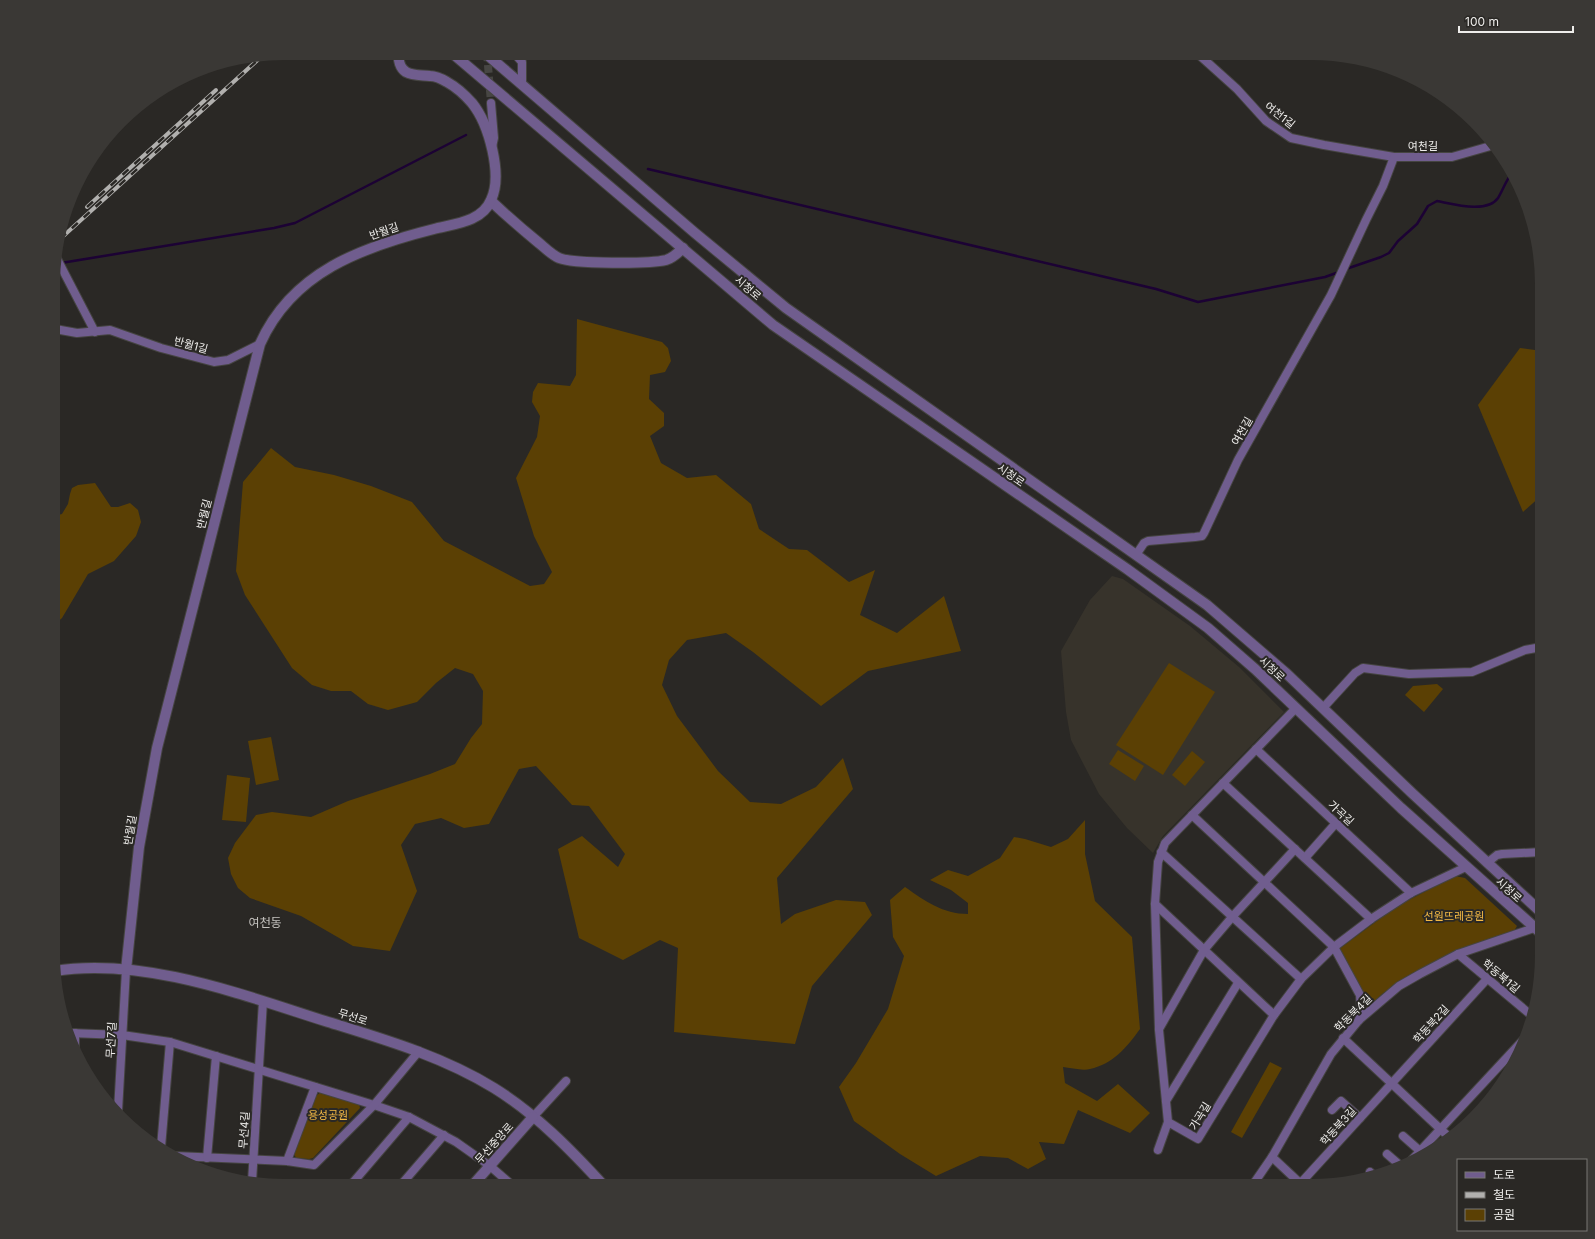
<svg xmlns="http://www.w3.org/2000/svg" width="1595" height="1239" font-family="Inter,'Noto Sans KR',sans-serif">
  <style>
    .built { fill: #37332b }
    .green { fill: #5b4004 }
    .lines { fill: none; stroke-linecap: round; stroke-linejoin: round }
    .stream { stroke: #1c0234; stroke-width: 2.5 }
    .minor-tunnel { stroke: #474643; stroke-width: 8; stroke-dasharray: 8 4; stroke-linecap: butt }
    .minor-casing { stroke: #454441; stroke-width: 10 }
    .tertiary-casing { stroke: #454441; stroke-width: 12 }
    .minor { stroke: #705d8e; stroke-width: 8 }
    .tertiary { stroke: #705d8e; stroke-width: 10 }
    .rail-casing { stroke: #b1b0ae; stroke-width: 4 }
    .rail { stroke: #2a2825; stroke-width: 2.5; stroke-dasharray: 8; stroke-linecap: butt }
    .labels { text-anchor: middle; stroke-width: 4; stroke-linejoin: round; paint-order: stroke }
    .street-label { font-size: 11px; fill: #eeedeb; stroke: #2a2825 }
    .park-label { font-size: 11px; fill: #f5ba45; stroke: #2a2825 }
    .neighbourhood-label { font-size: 12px; fill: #c5c3bf; stroke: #2a2825 }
  </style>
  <rect width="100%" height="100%" fill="#2a2825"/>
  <!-- built -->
  <path class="built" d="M 1112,576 L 1123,579 L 1190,626 L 1239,667 L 1284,712 L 1163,836 L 1153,853 L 1127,828 L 1099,794 L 1071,740 L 1066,712 L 1061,651 L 1090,600 Z"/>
  <!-- green -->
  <g class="green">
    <path d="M 577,319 L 662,342 L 668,348 L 671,361 L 665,372 L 650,375 L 649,399 L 664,413 L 664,426 L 650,436 L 661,463 L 687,478 L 716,475 L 751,504 L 759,529 L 789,549 L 807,550 L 849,582 L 875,570 L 860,615 L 897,633 L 944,596 L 961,651 L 868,671 L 821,706 L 753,652 L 726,633 L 687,640 L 669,660 L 662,685 L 677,716 L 718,771 L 750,802 L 781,804 L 816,787 L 843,758 L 853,789 L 777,878 L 781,924 L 795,914 L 836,900 L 865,902 L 872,915 L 812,986 L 795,1044 L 674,1032 L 678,948 L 660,940 L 623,960 L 579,938 L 558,849 L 582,836 L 618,867 L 625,854 L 589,806 L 572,805 L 536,766 L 519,769 L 489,824 L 464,828 L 441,818 L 415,824 L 401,845 L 417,891 L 390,951 L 353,946 L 301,916 L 250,898 L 238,888 L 231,874 L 228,858 L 235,843 L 256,815 L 272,812 L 311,817 L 348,801 L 430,774 L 455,764 L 471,738 L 482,724 L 483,691 L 473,674 L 455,668 L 436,683 L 417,702 L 388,710 L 368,704 L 351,691 L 331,691 L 312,685 L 292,668 L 245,595 L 236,571 L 243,482 L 271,448 L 295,467 L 334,475 L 371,486 L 412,502 L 444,541 L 530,586 L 544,584 L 552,572 L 534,536 L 516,478 L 537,437 L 540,416 L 532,402 L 533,392 L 538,383 L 570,386 L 576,375 Z"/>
    <path d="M 1520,348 L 1542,351 L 1542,495 L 1523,512 L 1478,405 Z"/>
    <path d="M 95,483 L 111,507 L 118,507 L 130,503 L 138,510 L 141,522 L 136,536 L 114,561 L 88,574 L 62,618 L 54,625 L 54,516 L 62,514 L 68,504 L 70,494 L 72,488 L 78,485 Z"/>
    <path d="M 1169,663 L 1215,692 L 1163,775 L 1116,745 Z"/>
    <path d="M 1437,684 L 1443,689 L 1424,712 L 1405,695 L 1413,686 Z"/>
    <path d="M 271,737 L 279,780 L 256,785 L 248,741 Z"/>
    <path d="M 1118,750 L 1144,766 L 1135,781 L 1109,764 Z"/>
    <path d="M 1192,751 L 1205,762 L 1185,786 L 1172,775 Z"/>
    <path d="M 227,775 L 250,778 L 246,822 L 222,820 Z"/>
    <path d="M 1085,820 L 1085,854 L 1095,901 L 1132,937 L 1140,1029 C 1127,1047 1113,1064 1090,1069 C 1083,1071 1071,1068 1063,1067 L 1065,1083 L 1097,1101 L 1118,1084 L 1150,1113 L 1130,1133 L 1078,1110 L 1064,1144 L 1039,1142 L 1046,1159 L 1028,1169 L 1008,1158 L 980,1156 L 936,1176 L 900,1154 L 854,1121 L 839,1087 L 856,1063 L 888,1009 L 904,956 L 893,937 L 890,900 L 905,887 C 925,901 943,914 968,914 L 968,903 L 951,890 L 930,880 L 948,870 L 968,876 L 1000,858 L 1014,837 L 1025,839 L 1051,847 L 1068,839 Z"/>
    <path d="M 1455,876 L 1465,878 L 1517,926 L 1513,933 L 1404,979 L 1382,994 L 1363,1013 L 1364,994 L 1339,949 L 1385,915 L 1405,902 Z"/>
    <path d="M 1270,1062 L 1282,1068 L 1242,1138 L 1231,1132 Z"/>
    <path d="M 321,1092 L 359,1104 L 360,1108 L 313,1158 L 309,1159 L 296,1158 L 293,1152 L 316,1096 Z"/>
  </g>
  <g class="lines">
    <!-- stream -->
    <g class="stream">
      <path d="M 648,169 L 1156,289 L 1198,302 L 1325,277 L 1339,272"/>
      <path d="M 55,264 L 274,228 L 295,223 L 466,135"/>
      <path d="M 1346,269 L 1381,257 L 1389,253 L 1398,241 L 1417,224 L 1428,206 L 1437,201 C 1453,204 1487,214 1498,198 C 1503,190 1506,180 1512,173"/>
    </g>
    <!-- minor-tunnel -->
    <path class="minor-tunnel" d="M 487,53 L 491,103"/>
    <!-- minor casing -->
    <g class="minor-casing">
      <g id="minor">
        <path d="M 514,53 L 522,62 L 522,85"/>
        <path d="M 1197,53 L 1237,89 L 1266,121 L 1291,138 L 1324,145 L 1394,157"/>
        <path d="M 491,103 L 494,138 L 492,147"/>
        <path d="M 55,255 L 95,332"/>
        <path d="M 55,329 L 77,333 L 110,330 L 161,348 L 214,362 L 228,360 L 260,344"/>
        <path d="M 1136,555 L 1144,543 L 1148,541 L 1195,537 L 1202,536 L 1204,533 L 1238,460 L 1331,295 L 1366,220 L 1383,186 L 1394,157 L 1452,157 L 1494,145"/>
        <path d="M 1296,708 L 1165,843 L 1158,862 L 1155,904 L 1159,1030 L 1168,1122 L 1198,1139 L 1274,1015 L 1301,979 L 1334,947 L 1371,919 L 1411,893 L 1466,867"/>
        <path d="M 1323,708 L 1355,673 L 1363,668 L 1409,674 L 1472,672 L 1525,650 L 1536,648 L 1542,649"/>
        <path d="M 1256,749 L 1411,893"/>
        <path d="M 1223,783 L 1371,919"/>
        <path d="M 1192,815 L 1334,947 L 1360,995 L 1361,1008 L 1359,1020"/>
        <path d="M 1161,852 L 1301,979"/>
        <path d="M 1305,858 L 1336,823"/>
        <path d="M 1487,863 L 1497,855 L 1502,854 L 1542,852"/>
        <path d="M 1155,904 L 1274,1015"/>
        <path d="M 1458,954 L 1531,1015"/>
        <path d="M 1159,1029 L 1204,950 L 1233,916 L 1295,849"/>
        <path d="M 70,1033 L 122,1035 L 170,1042 L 374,1105 L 409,1117 L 456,1142 L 490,1166 L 513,1186"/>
        <path d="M 1343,1038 L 1450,1138"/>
        <path d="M 75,1049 L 75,1033"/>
        <path d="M 1166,1101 L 1238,983"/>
        <path d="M 1332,1110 L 1341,1101 L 1360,1118"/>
        <path d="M 118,1111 L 126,970"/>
        <path d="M 533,1117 L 566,1081"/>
        <path d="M 1403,1136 L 1420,1151"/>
        <path d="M 161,1147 L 170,1042"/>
        <path d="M 1158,1150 L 1168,1122"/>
        <path d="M 1387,1154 L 1402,1167"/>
        <path d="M 175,1156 L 287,1161 L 314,1165 L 374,1105 L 419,1051"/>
        <path d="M 1272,1157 L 1303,1186"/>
        <path d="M 207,1158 L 216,1056"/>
        <path d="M 287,1161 L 315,1087"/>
        <path d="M 1408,1164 L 1526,1037"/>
        <path d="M 1370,1172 L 1372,1174"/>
        <path d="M 252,1182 L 263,1001"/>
        <path d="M 350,1186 L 409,1117"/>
        <path d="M 400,1186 L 444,1135"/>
        <path d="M 1252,1186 L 1272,1157 L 1331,1054 L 1359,1020 L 1399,986 L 1420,974 L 1458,954 L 1534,928"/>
        <path d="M 1298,1186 L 1487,979"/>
      </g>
    </g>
    <!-- tertiary casing -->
    <g class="tertiary-casing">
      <g id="tertiary">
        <path d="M 452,53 L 773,325 L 1127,569 L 1208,628 L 1255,669 L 1401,808 L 1542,934"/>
        <path d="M 485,53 L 695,233 L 786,308 L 1207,605 L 1287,674 L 1413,794 L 1542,913"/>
        <path d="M 491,201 C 507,216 523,230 539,243 C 545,248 552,255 559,258 C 573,264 650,264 666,260 C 673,258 678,253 683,248"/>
        <path d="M 126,970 L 139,847 L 157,748 L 260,344 C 292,272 362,247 434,229 C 454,224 482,222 491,200 C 503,175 489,124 472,103 C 465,95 456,87 447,82 C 442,79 436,76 430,76 C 422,75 413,76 406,72 C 400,68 398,60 399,53"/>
        <path d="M 54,971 C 143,957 240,994 325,1021 C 383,1039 442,1056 494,1088 C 536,1114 571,1150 604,1186"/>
        <path d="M 472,1186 L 533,1117"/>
      </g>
    </g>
    <!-- minor -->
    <use href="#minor" class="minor"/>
    <!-- tertiary -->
    <use href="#tertiary" class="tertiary"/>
    <!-- rail casing -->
    <g class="rail-casing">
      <g id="rail">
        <path d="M 87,207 L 216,90"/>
        <path d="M 60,239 L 261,57"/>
      </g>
    </g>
    <!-- rail -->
    <use href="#rail" class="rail"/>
  </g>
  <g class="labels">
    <!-- street labels -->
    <g class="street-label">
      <text transform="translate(1280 115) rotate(38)" y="4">여천1길</text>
      <text x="1423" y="150">여천길</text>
      <text transform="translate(384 231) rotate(-19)" y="4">반월길</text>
      <text transform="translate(748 288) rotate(41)" y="4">시청로</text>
      <text transform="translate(191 345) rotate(15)" y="4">반월1길</text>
      <text transform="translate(1242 431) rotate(-60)" y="4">여천길</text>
      <text transform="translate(1011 475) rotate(35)" y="4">시청로</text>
      <text transform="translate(204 514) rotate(-76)" y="4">반월길</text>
      <text transform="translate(1272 669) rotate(43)" y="4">시청로</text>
      <text transform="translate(1341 813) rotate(43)" y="4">가곡길</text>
      <text transform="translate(130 830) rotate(-81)" y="4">반월길</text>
      <text transform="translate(1509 890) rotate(42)" y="4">시청로</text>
      <text transform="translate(1501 976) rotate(40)" y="4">학동북1길</text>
      <text transform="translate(1353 1013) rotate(-45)" y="4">학동북4길</text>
      <text transform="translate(353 1017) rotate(18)" y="4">무선로</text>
      <text transform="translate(1431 1024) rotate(-48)" y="4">학동북2길</text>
      <text transform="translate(111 1040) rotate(-87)" y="4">무선7길</text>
      <text transform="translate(1200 1116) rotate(-59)" y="4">가곡길</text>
      <text transform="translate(1338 1126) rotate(-48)" y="4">학동북3길</text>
      <text transform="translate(244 1130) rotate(-86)" y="4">무선4길</text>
      <text transform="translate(494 1143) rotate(-48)" y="4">무선중앙로</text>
    </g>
    <!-- park labels -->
    <g class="park-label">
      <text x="1454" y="920">선원뜨레공원</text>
      <text x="328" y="1119">용성공원</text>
    </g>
    <!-- neighbourhood labels -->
    <g class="neighbourhood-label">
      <text x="265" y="927">여천동</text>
    </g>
  </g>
  <!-- crop -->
  <path d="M0 0H1595V1239H0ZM284 60H1311A224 224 0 0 1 1535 284V955A224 224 0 0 1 1311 1179H284A224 224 0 0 1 60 955V284A224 224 0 0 1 284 60Z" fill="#3a3835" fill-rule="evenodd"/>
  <!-- legend -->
  <rect x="1457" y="1159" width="130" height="72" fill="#2a2825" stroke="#787774"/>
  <rect x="1465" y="1172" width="20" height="6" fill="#705d8e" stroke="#787774"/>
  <text x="1493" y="1179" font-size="12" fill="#eeedeb">도로</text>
  <rect x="1465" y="1192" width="20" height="6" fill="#b1b0ae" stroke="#787774"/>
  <text x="1493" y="1199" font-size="12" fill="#eeedeb">철도</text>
  <rect x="1465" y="1209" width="20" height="12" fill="#5b4004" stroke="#787774"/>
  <text x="1493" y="1219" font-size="12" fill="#eeedeb">공원</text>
  <!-- scale -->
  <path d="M1459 26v6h114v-6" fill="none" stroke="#eeedeb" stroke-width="2"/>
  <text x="1465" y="26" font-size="12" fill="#eeedeb" stroke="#2a2825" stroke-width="3" paint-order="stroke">100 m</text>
</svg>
